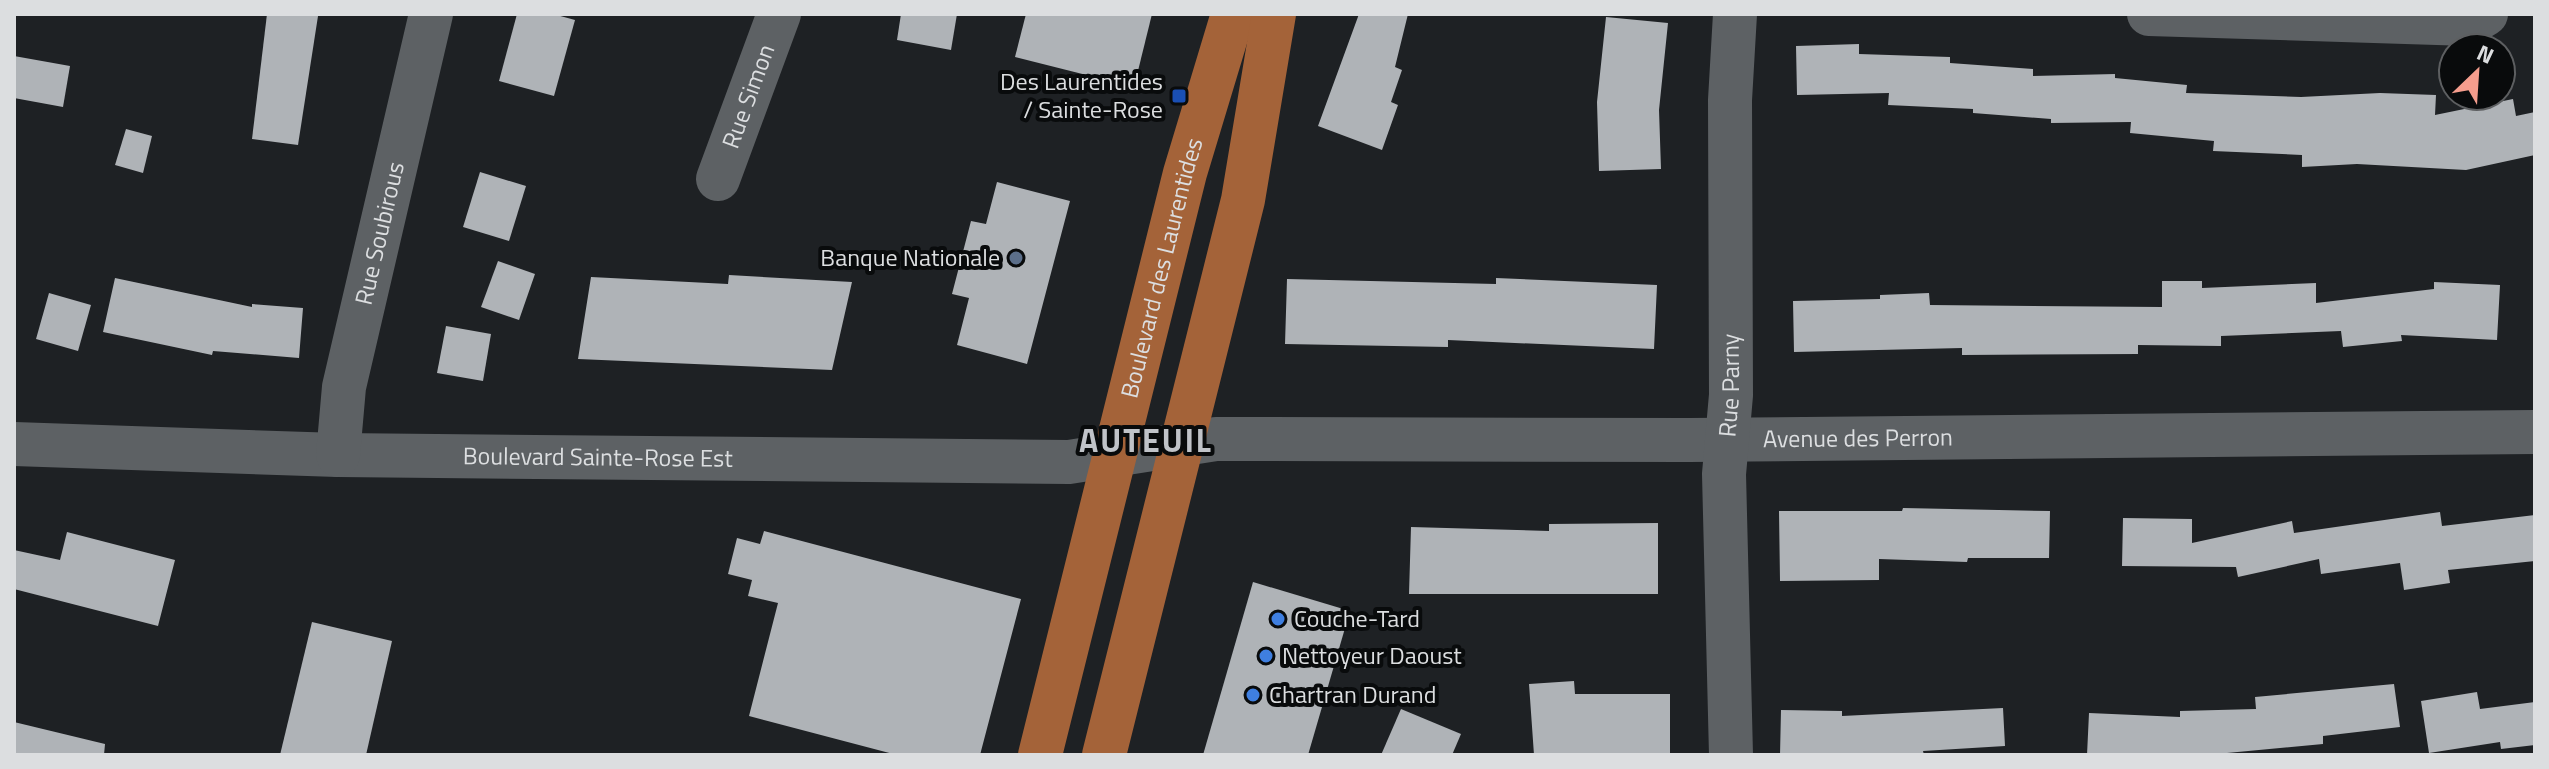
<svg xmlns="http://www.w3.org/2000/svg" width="2549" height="769" font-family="'Titillium Web',sans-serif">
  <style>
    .building { fill: #afb3b7 }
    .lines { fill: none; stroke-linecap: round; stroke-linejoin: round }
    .minor { stroke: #5d6164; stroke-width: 44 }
    .major { stroke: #a46339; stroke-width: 44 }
    .transit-dot { fill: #1a4fb4; stroke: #090b0c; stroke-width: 3 }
    .service-dot { fill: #5c6f8a; stroke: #090b0c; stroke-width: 3 }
    .shop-dot { fill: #3f7fe0; stroke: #090b0c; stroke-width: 3 }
    .labels { text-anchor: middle; stroke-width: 8; stroke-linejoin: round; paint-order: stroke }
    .poi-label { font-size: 24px; fill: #dcdee0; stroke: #090b0c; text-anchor: start }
    .street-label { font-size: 24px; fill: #dcdee0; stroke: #090b0c }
    .district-label { font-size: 32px; font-weight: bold; letter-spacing: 2px; fill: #c0c3c8; stroke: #090b0c }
  </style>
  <rect width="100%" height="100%" fill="#1e2124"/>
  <!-- building -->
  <g class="building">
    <path d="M 267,14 L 318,16 L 298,145 L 252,139 Z"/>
    <path d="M 517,14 L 553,14 L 575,20 L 554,96 L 499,81 Z"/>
    <path d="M 901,14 L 957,14 L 951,50 L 897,40 Z"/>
    <path d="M 1026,14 L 1152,14 L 1134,87 L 1015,57 Z"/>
    <path d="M 1359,14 L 1408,14 L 1395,67 L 1402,70 L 1391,102 L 1398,105 L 1382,150 L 1318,126 Z"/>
    <path d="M 1606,17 L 1668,23 L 1659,110 L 1661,169 L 1599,171 L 1597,102 Z"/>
    <path d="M 1859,44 L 1859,54 L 1950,57 L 1950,63 L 2033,69 L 2033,76 L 2115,74 L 2115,78 L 2187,85 L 2186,93 L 2301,97 L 2380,93 L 2436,95 L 2435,115 L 2513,99 L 2516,116 L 2535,112 L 2535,155 L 2466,170 L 2357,164 L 2302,167 L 2302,155 L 2213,151 L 2214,141 L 2130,133 L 2131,122 L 2051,123 L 2051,119 L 1973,113 L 1973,109 L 1888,105 L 1889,93 L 1797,95 L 1796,46 Z"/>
    <path d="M 14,56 L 70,66 L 63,107 L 14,98 Z"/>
    <path d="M 126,129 L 152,136 L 143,173 L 115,165 Z"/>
    <path d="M 480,172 L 526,186 L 509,241 L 463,227 Z"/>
    <path d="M 997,182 L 1070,201 L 1027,364 L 957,345 L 969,298 L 952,294 L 971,221 L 986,224 Z"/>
    <path d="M 498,261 L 535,274 L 519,320 L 481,307 Z"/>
    <path d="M 729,275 L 852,282 L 832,370 L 578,359 L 591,277 L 728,284 Z"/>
    <path d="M 115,278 L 252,307 L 252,304 L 303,308 L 299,358 L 213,351 L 212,355 L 103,332 Z"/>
    <path d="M 1496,278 L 1657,285 L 1654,349 L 1448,340 L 1448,347 L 1285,344 L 1287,279 L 1496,284 Z"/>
    <path d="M 2162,281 L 2202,281 L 2202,288 L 2316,283 L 2316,303 L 2434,289 L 2434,282 L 2500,285 L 2497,340 L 2401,335 L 2402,341 L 2343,347 L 2341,331 L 2221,336 L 2221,346 L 2138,345 L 2138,354 L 1962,355 L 1962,348 L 1794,352 L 1793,301 L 1880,299 L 1880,295 L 1929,293 L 1930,305 L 2162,307 Z"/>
    <path d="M 49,293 L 91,305 L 78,351 L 36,339 Z"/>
    <path d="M 446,326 L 491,334 L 483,381 L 437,373 Z"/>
    <path d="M 1903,508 L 2050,511 L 2049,558 L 1968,558 L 1967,562 L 1879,559 L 1879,580 L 1780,581 L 1779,511 L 1902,511 Z"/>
    <path d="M 2440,512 L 2442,526 L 2535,515 L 2535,561 L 2448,570 L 2450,583 L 2404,590 L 2400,563 L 2321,574 L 2319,559 L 2238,577 L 2236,567 L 2122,566 L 2123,518 L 2192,519 L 2192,543 L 2292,521 L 2294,533 Z"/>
    <path d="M 1658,523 L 1658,594 L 1409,594 L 1411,527 L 1549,531 L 1549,524 Z"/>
    <path d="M 764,531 L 1021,599 L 980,755 L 897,755 L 749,716 L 778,603 L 748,596 L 752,580 L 728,574 L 737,538 L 760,544 Z"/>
    <path d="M 67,532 L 175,560 L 158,626 L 14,589 L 14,550 L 60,560 Z"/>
    <path d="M 1253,582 L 1350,611 L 1308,755 L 1203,755 Z"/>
    <path d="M 312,622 L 392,641 L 366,755 L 280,755 Z"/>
    <path d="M 1574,681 L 1575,694 L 1670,694 L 1670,755 L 1534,755 L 1529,684 Z"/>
    <path d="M 2394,684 L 2400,727 L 2323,736 L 2323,744 L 2227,753 L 2087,755 L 2089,713 L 2180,717 L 2180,711 L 2256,709 L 2255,697 Z"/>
    <path d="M 2477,692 L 2480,709 L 2535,702 L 2535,745 L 2501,749 L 2500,742 L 2429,753 L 2421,701 Z"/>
    <path d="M 2003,708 L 2005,746 L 1923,751 L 1924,755 L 1780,755 L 1781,710 L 1842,711 L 1842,716 Z"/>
    <path d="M 1401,709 L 1461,734 L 1452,755 L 1381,755 Z"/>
    <path d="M 14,722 L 105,744 L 104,755 L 14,755 Z"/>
  </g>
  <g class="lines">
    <!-- minor -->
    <g class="minor">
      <path d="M 2149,14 L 2469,24 L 2486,14"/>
      <path id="s1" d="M 718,179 L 779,14"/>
      <path id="s2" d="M 14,444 L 338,455 L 1069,462 L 1216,439 L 1689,440 L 2535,432"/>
      <path id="s3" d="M 338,455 L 344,387 L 431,14"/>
      <path id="s4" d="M 1731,755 L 1724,474 L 1731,395 L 1730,100 L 1735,14"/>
    </g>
    <!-- major -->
    <g class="major">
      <path id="s5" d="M 1040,755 L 1185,173 L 1233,14"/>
      <path d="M 1104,755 L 1243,200 L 1274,14"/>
    </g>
  </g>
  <!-- markers -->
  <rect class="transit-dot" x="1171" y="88" width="16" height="16" rx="4"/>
  <circle class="service-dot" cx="1016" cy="258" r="8"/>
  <g class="shop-dot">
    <circle cx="1278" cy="619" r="8"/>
    <circle cx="1266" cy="656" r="8"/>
    <circle cx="1253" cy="695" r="8"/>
  </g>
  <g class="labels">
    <!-- poi labels -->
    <g class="poi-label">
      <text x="1163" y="90" text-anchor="end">Des Laurentides<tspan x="1163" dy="28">/ Sainte-Rose</tspan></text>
      <text x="1000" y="266" text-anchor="end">Banque Nationale</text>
      <text x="1294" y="627">Couche-Tard</text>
      <text x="1282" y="664">Nettoyeur Daoust</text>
      <text x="1269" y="703">Chartran Durand</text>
    </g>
    <!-- street labels -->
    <g class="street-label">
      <text dy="8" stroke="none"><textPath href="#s1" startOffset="88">Rue Simon</textPath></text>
      <text dy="8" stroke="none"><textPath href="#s3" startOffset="226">Rue Soubirous</textPath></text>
      <text dy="8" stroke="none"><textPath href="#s5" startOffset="502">Boulevard des Laurentides</textPath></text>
      <text dy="8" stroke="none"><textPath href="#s4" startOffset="370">Rue Parny</textPath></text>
      <text dy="8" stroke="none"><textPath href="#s2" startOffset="1846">Avenue des Perron</textPath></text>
      <text dy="8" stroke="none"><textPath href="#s2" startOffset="584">Boulevard Sainte-Rose Est</textPath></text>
    </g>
    <!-- district labels -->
    <g class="district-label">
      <text x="1146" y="452">AUTEUIL</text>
    </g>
  </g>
  <!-- border -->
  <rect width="2549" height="769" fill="none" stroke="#dcdee0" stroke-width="32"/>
  <!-- north arrow -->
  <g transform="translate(2477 72) rotate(25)"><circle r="38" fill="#090b0c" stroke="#5d5f61" stroke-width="2"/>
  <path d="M0-6L14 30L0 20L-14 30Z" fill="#f59d8d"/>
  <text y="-12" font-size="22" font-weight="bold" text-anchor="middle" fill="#dcdee0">N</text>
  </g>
</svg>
